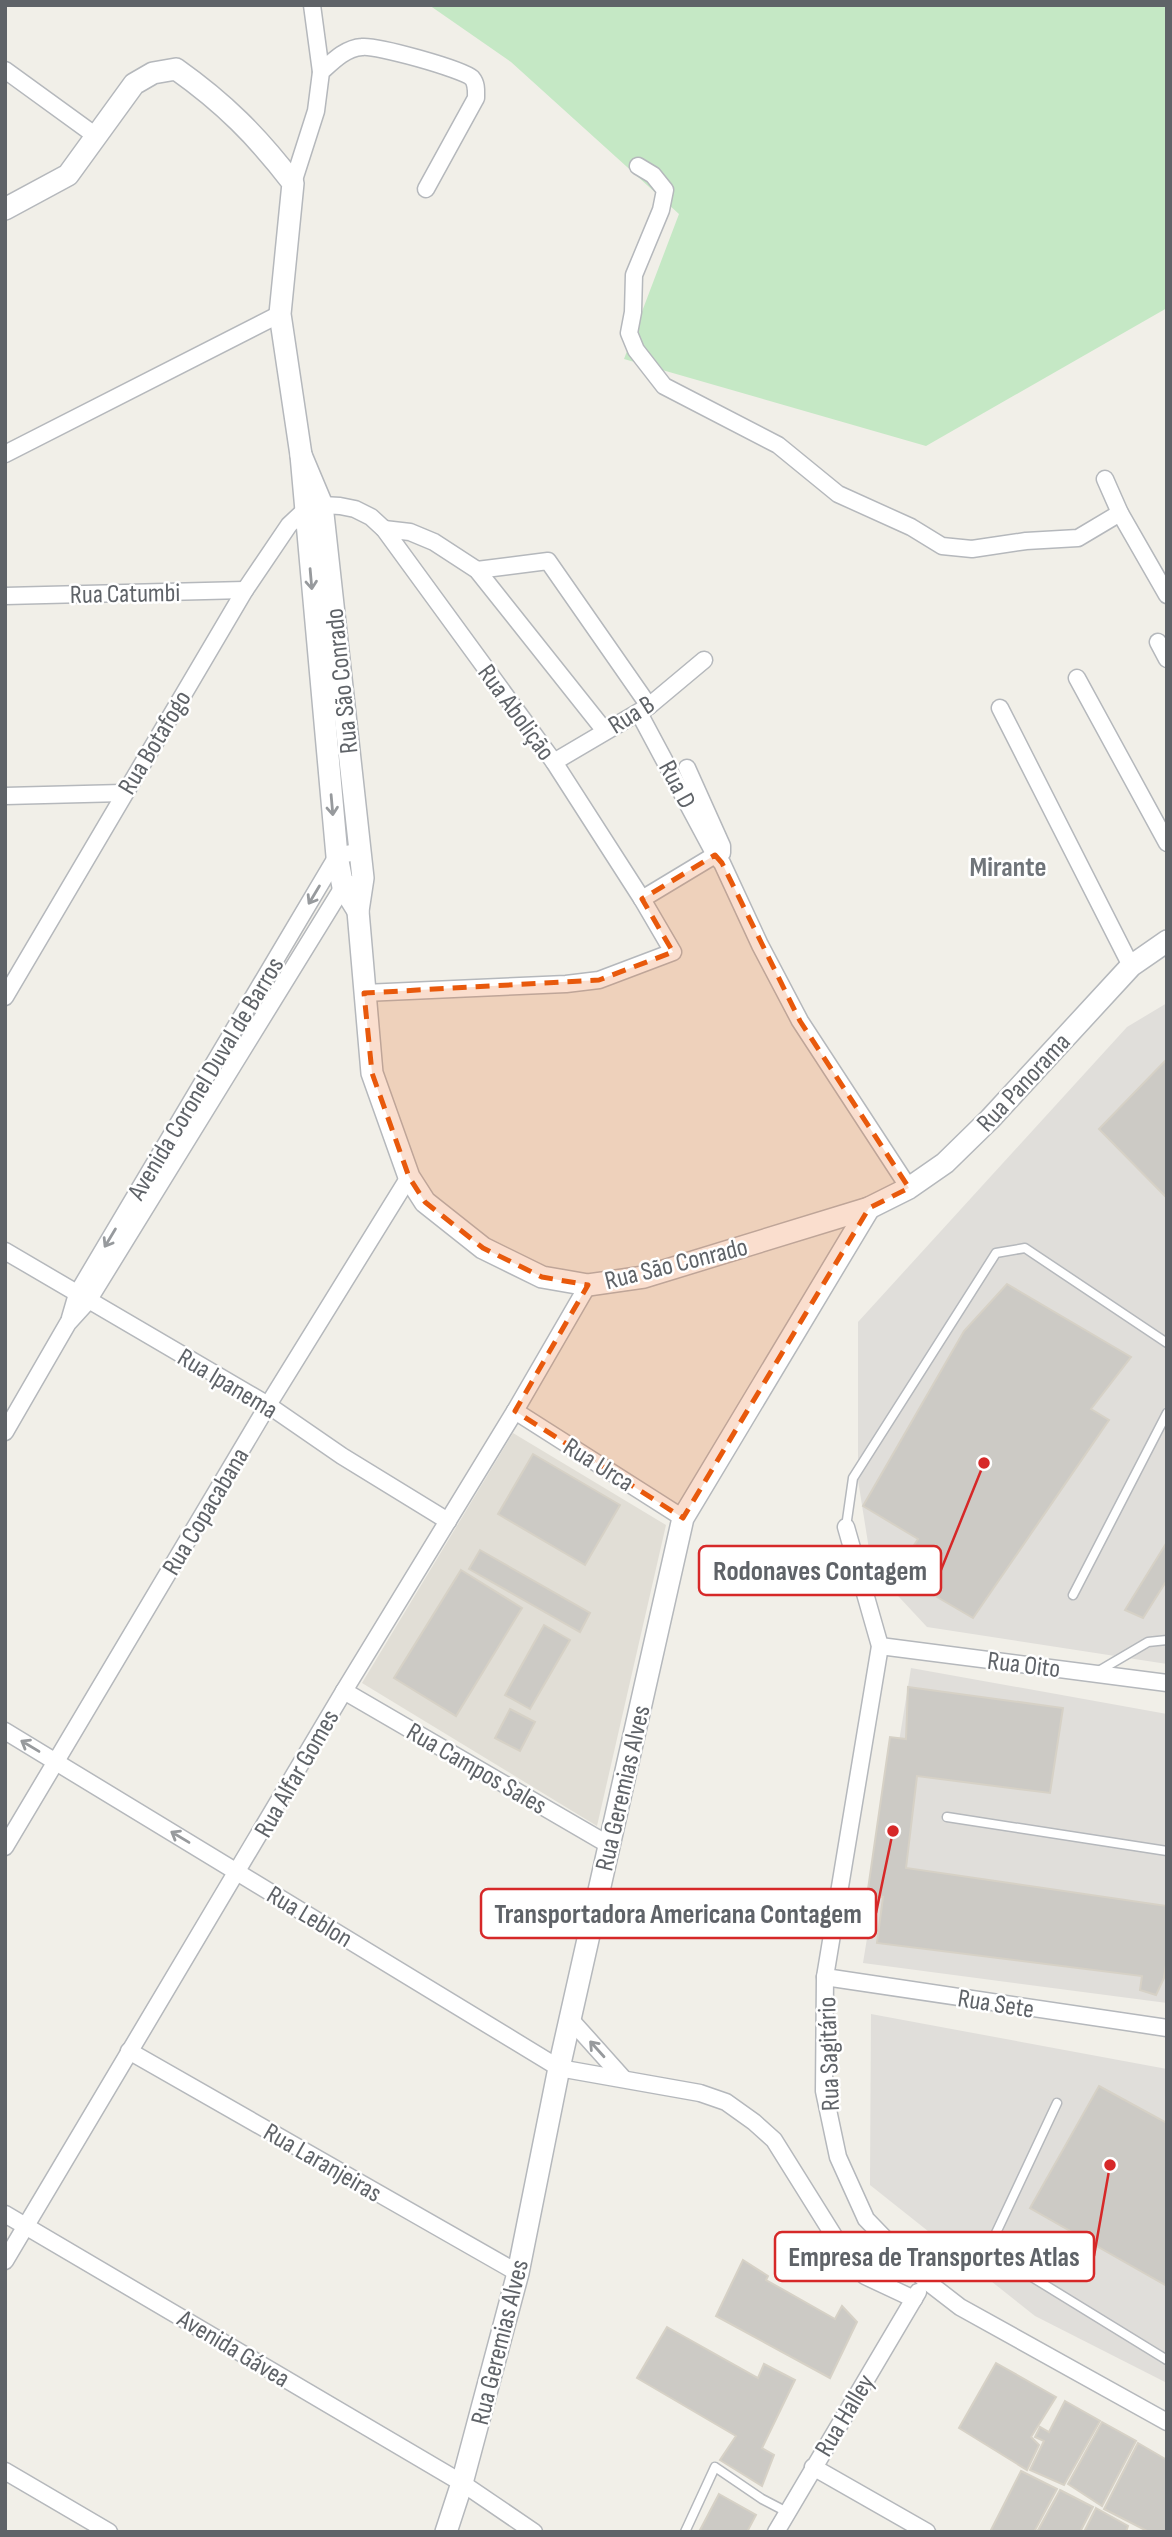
<svg xmlns="http://www.w3.org/2000/svg" width="1172" height="2537" font-family="'Sofia Sans Condensed',sans-serif">
  <style>
    .industrial { fill: #e0deda }
    .education { fill: #e1ded6 }
    .green { fill: #c5e8c5 }
    .building { fill: #cccac5; stroke: #d6d1c6; stroke-width: 2 }
    .lines { fill: none; stroke-linecap: round; stroke-linejoin: round }
    .service-casing { stroke: #b5b8bc; stroke-width: 11 }
    .minor-casing { stroke: #b5b8bc; stroke-width: 19 }
    .tertiary-casing { stroke: #b5b8bc; stroke-width: 24 }
    .service { stroke: #fff; stroke-width: 8 }
    .minor { stroke: #fff; stroke-width: 16 }
    .tertiary { stroke: #fff; stroke-width: 21 }
    .oneway { stroke: #979a9d }
    .marked { fill: #e8590c; fill-opacity: 0.2; stroke: #e8590c; stroke-width: 5; stroke-dasharray: 14 9; stroke-linejoin: round }
    .labels { text-anchor: middle; stroke-width: 5; stroke-linejoin: round; paint-order: stroke }
    .street-label { font-size: 26px; fill: #5f6368; stroke: #fff }
    .neighbourhood-label { font-size: 28px; font-weight: bold; fill: #70757a; stroke: #fff }
    .leader { fill: none; stroke: #d62828; stroke-width: 2.5 }
    .callout-dot { fill: #d62828; stroke: #fff; stroke-width: 2.5 }
    .callout { fill: #fff; stroke: #d62828; stroke-width: 2.5 }
    .callout-label { font-size: 28px; text-anchor: middle; font-weight: bold; fill: #5f6368 }
  </style>
  <rect width="100%" height="100%" fill="#f1efe8"/>
  <!-- industrial -->
  <g class="industrial">
    <path d="M 1167,1003 L 1167,1664 L 927,1627 L 872,1568 L 858,1480 L 858,1322 L 1127,1027 Z"/>
    <path d="M 911,1668 L 1167,1714 L 1167,2003 L 863,1963 Z"/>
    <path d="M 871,2014 L 1167,2069 L 1167,2383 L 1035,2316 L 870,2185 Z"/>
  </g>
  <!-- education -->
  <path class="education" d="M 513,1433 L 666,1525 L 597,1826 L 362,1683 Z"/>
  <!-- green -->
  <path class="green" d="M 429,5 L 1167,5 L 1167,308 L 926,446 L 624,359 L 679,214 L 511,62 Z"/>
  <!-- building -->
  <g class="building">
    <path d="M 1167,1059 L 1167,1198 L 1099,1129 Z"/>
    <path d="M 1007,1284 L 1131,1357 L 1091,1409 L 1109,1420 L 973,1618 L 896,1573 L 918,1539 L 863,1506 L 964,1331 Z"/>
    <path d="M 533,1454 L 620,1505 L 585,1565 L 498,1514 Z"/>
    <path d="M 1167,1542 L 1167,1580 L 1143,1618 L 1125,1610 Z"/>
    <path d="M 480,1550 L 590,1613 L 580,1632 L 469,1569 Z"/>
    <path d="M 461,1570 L 522,1608 L 456,1716 L 394,1678 Z"/>
    <path d="M 544,1625 L 570,1640 L 530,1709 L 505,1695 Z"/>
    <path d="M 908,1687 L 1063,1708 L 1050,1793 L 917,1776 L 906,1868 L 1167,1906 L 1167,1958 L 1164,1978 L 1156,1995 L 1140,1990 L 1142,1976 L 877,1943 L 883,1897 L 867,1896 L 890,1737 L 906,1739 Z"/>
    <path d="M 510,1709 L 535,1722 L 520,1751 L 495,1738 Z"/>
    <path d="M 1099,2086 L 1167,2123 L 1167,2286 L 1030,2208 Z"/>
    <path d="M 743,2260 L 768,2276 L 766,2280 L 835,2319 L 842,2306 L 857,2322 L 830,2378 L 716,2316 Z"/>
    <path d="M 667,2327 L 758,2378 L 764,2364 L 795,2380 L 762,2448 L 774,2455 L 762,2486 L 720,2460 L 736,2436 L 637,2378 Z"/>
    <path d="M 996,2363 L 1056,2397 L 1031,2437 L 1039,2445 L 1027,2470 L 959,2428 Z"/>
    <path d="M 1065,2401 L 1100,2421 L 1064,2485 L 1030,2470 L 1044,2441 L 1035,2437 L 1040,2427 L 1049,2432 Z"/>
    <path d="M 1102,2422 L 1136,2441 L 1102,2506 L 1068,2484 Z"/>
    <path d="M 1138,2443 L 1167,2460 L 1167,2532 L 1149,2532 L 1104,2509 Z"/>
    <path d="M 1021,2471 L 1057,2489 L 1034,2532 L 990,2532 Z"/>
    <path d="M 1060,2490 L 1093,2507 L 1080,2532 L 1037,2532 Z"/>
    <path d="M 719,2494 L 756,2515 L 747,2532 L 699,2532 Z"/>
    <path d="M 1096,2508 L 1128,2526 L 1126,2532 L 1084,2532 Z"/>
  </g>
  <g class="lines">
    <!-- service casing -->
    <g class="service-casing">
      <g id="service">
        <path d="M 846,1527 L 853,1478 L 996,1253 L 1025,1248 L 1167,1343"/>
        <path d="M 1073,1595 L 1167,1413"/>
        <path d="M 1097,1672 L 1148,1642 L 1167,1640"/>
        <path d="M 947,1817 L 1167,1851"/>
        <path d="M 1057,2103 L 988,2250 L 1167,2360"/>
        <path d="M 685,2532 L 715,2467 L 762,2499 L 787,2512"/>
      </g>
    </g>
    <!-- minor casing -->
    <g class="minor-casing">
      <g id="minor">
        <path d="M 312,5 L 321,72"/>
        <path d="M 5,70 L 96,136"/>
        <path d="M 638,166 L 653,175 L 665,190 L 661,210 L 634,275 L 633,312 L 629,333 L 636,350 L 664,386 L 778,445 L 838,494 L 911,527 L 942,546 L 972,549 L 1026,541 L 1078,538 L 1120,513"/>
        <path d="M 293,183 L 316,111 L 321,72 C 332,62 345,48 362,47 C 376,45 462,69 472,78 C 477,84 476,91 476,98 L 426,189"/>
        <path d="M 5,454 L 280,314"/>
        <path d="M 1105,479 L 1120,513 L 1167,595"/>
        <path d="M 384,529 L 410,532 L 434,542 L 477,570 L 605,731"/>
        <path d="M 477,570 L 548,561 L 649,706"/>
        <path d="M 5,596 L 245,590"/>
        <path d="M 1158,642 L 1167,659"/>
        <path d="M 1077,678 L 1167,843"/>
        <path d="M 1000,708 L 1131,966"/>
        <path d="M 639,713 L 715,855"/>
        <path d="M 554,762 L 649,706 L 704,660"/>
        <path d="M 687,768 L 722,846 L 722,853"/>
        <path d="M 5,796 L 123,793"/>
        <path d="M 642,899 L 715,855 L 722,863 L 760,945 L 800,1021 L 909,1188"/>
        <path d="M 5,997 L 245,590 L 289,525 L 304,511 L 322,505 L 340,506 L 355,509 L 371,517 L 384,529 L 554,762 L 642,899 L 673,952 L 599,980 L 566,984 L 364,993"/>
        <path d="M 5,1251 L 268,1405 L 342,1456 L 448,1521"/>
        <path d="M 70,1318 L 77,1294 L 337,856 L 360,851"/>
        <path d="M 515,1411 L 683,1518"/>
        <path d="M 5,1432 L 68,1323 L 88,1301 L 343,887 L 351,884"/>
        <path d="M 846,1527 L 880,1646 L 825,1977 L 824,2091 L 838,2157 L 866,2219 L 925,2280 L 960,2307 L 1167,2422"/>
        <path d="M 880,1646 L 1167,1683"/>
        <path d="M 344,1691 L 609,1845"/>
        <path d="M 5,1731 L 559,2068 L 700,2093 L 726,2102 L 754,2122 L 774,2140 L 844,2252 L 865,2276 L 914,2299"/>
        <path d="M 5,1847 L 268,1405 L 409,1177"/>
        <path d="M 825,1977 L 1167,2028"/>
        <path d="M 571,2020 L 623,2078"/>
        <path d="M 129,2051 L 518,2273"/>
        <path d="M 5,2214 L 462,2483 L 534,2532"/>
        <path d="M 5,2261 L 344,1691 L 515,1411 L 588,1285"/>
        <path d="M 813,2467 L 927,2532"/>
        <path d="M 5,2471 L 109,2532"/>
        <path d="M 776,2532 L 918,2292"/>
      </g>
    </g>
    <!-- tertiary casing -->
    <g class="tertiary-casing">
      <g id="tertiary">
        <path d="M 5,209 L 68,175 L 134,84 L 153,73 L 176,69 C 224,103 257,136 293,183 L 280,314 L 301,455 L 337,856 L 343,887 L 358,911"/>
        <path d="M 301,455 L 322,505 L 363,878 L 358,911 L 372,1073 L 409,1177 L 425,1202 L 483,1248 L 542,1277 L 588,1285 L 644,1277 L 869,1208 L 909,1188 L 945,1163 L 990,1119 L 1131,966 L 1167,941"/>
        <path d="M 446,2532 L 462,2483 L 518,2273 L 559,2068 L 683,1518 L 869,1208"/>
      </g>
    </g>
    <!-- service -->
    <use href="#service" class="service"/>
    <!-- minor -->
    <use href="#minor" class="minor"/>
    <!-- tertiary -->
    <use href="#tertiary" class="tertiary"/>
  </g>
  <!-- one-way arrows -->
  <defs><path id="oneway-shaft" d="M-6 0H5M1.5-3L5.5 0L1.5 3" fill="none" stroke-width="1.6" stroke-linecap="round" stroke-linejoin="round" transform="scale(1.75)"/></defs>
  <g class="oneway">
    <use href="#oneway-shaft" transform="translate(311 579) rotate(85)"/>
    <use href="#oneway-shaft" transform="translate(332 805) rotate(85)"/>
    <use href="#oneway-shaft" transform="translate(314 895) rotate(121)"/>
    <use href="#oneway-shaft" transform="translate(110 1238) rotate(121)"/>
    <use href="#oneway-shaft" transform="translate(30 1746) rotate(-149)"/>
    <use href="#oneway-shaft" transform="translate(180 1837) rotate(-149)"/>
    <use href="#oneway-shaft" transform="translate(597 2049) rotate(-132)"/>
  </g>
  <!-- marked area -->
  <path class="marked" d="M 715,855 L 722,863 L 800,1021 L 909,1188 L 869,1208 L 683,1518 L 515,1411 L 588,1285 L 542,1277 L 483,1248 L 425,1202 L 409,1177 L 372,1073 L 364,993 L 599,980 L 673,952 L 642,899 Z"/>
  <g class="labels">
    <!-- street labels -->
    <g class="street-label">
      <text transform="translate(125 593) rotate(-1)" y="9">Rua Catumbi</text>
      <text transform="translate(341 681) rotate(-96)" y="9">Rua São Conrado</text>
      <text transform="translate(517 712) rotate(54)" y="9">Rua Abolição</text>
      <text transform="translate(631 714) rotate(-32)" y="9">Rua B</text>
      <text transform="translate(154 742) rotate(-59)" y="9">Rua Botafogo</text>
      <text transform="translate(678 784) rotate(62)" y="9">Rua D</text>
      <text transform="translate(205 1078) rotate(-59)" y="9">Avenida Coronel Duval de Barros</text>
      <text transform="translate(1023 1082) rotate(-47)" y="9">Rua Panorama</text>
      <text transform="translate(676 1263) rotate(-14)" y="9">Rua São Conrado</text>
      <text transform="translate(228 1383) rotate(31)" y="9">Rua Ipanema</text>
      <text transform="translate(599 1464) rotate(32)" y="9">Rua Urca</text>
      <text transform="translate(205 1511) rotate(-59)" y="9">Rua Copacabana</text>
      <text transform="translate(1024 1664) rotate(7)" y="9">Rua Oito</text>
      <text transform="translate(477 1768) rotate(30)" y="9">Rua Campos Sales</text>
      <text transform="translate(296 1773) rotate(-60)" y="9">Rua Alfar Gomes</text>
      <text transform="translate(622 1788) rotate(-77)" y="9">Rua Geremias Alves</text>
      <text transform="translate(310 1916) rotate(31)" y="9">Rua Leblon</text>
      <text transform="translate(996 2003) rotate(9)" y="9">Rua Sete</text>
      <text transform="translate(828 2054) rotate(-92)" y="9">Rua Sagitário</text>
      <text transform="translate(323 2162) rotate(30)" y="9">Rua Laranjeiras</text>
      <text transform="translate(499 2342) rotate(-76)" y="9">Rua Geremias Alves</text>
      <text transform="translate(234 2348) rotate(31)" y="9">Avenida Gávea</text>
      <text transform="translate(844 2415) rotate(-59)" y="9">Rua Halley</text>
    </g>
    <!-- neighbourhood labels -->
    <g class="neighbourhood-label">
      <text x="1008" y="876">Mirante</text>
    </g>
  </g>
  <!-- callouts -->
  <path class="leader" d="M984 1463L941 1570M893 1831L876 1913M1110 2165L1094 2256"/>
  <g class="callout-dot">
    <circle cx="984" cy="1463" r="7"/>
    <circle cx="893" cy="1831" r="7"/>
    <circle cx="1110" cy="2165" r="7"/>
  </g>
  <g class="callout">
    <rect x="699" y="1546" width="242" height="49" rx="7"/>
    <rect x="481" y="1889" width="395" height="49" rx="7"/>
    <rect x="775" y="2232" width="319" height="49" rx="7"/>
  </g>
  <g class="callout-label">
    <text x="820" y="1580">Rodonaves Contagem</text>
    <text x="678" y="1923">Transportadora Americana Contagem</text>
    <text x="934" y="2266">Empresa de Transportes Atlas</text>
  </g>
  <!-- border -->
  <rect width="1172" height="2537" fill="none" stroke="#5f6368" stroke-width="14"/>
</svg>
